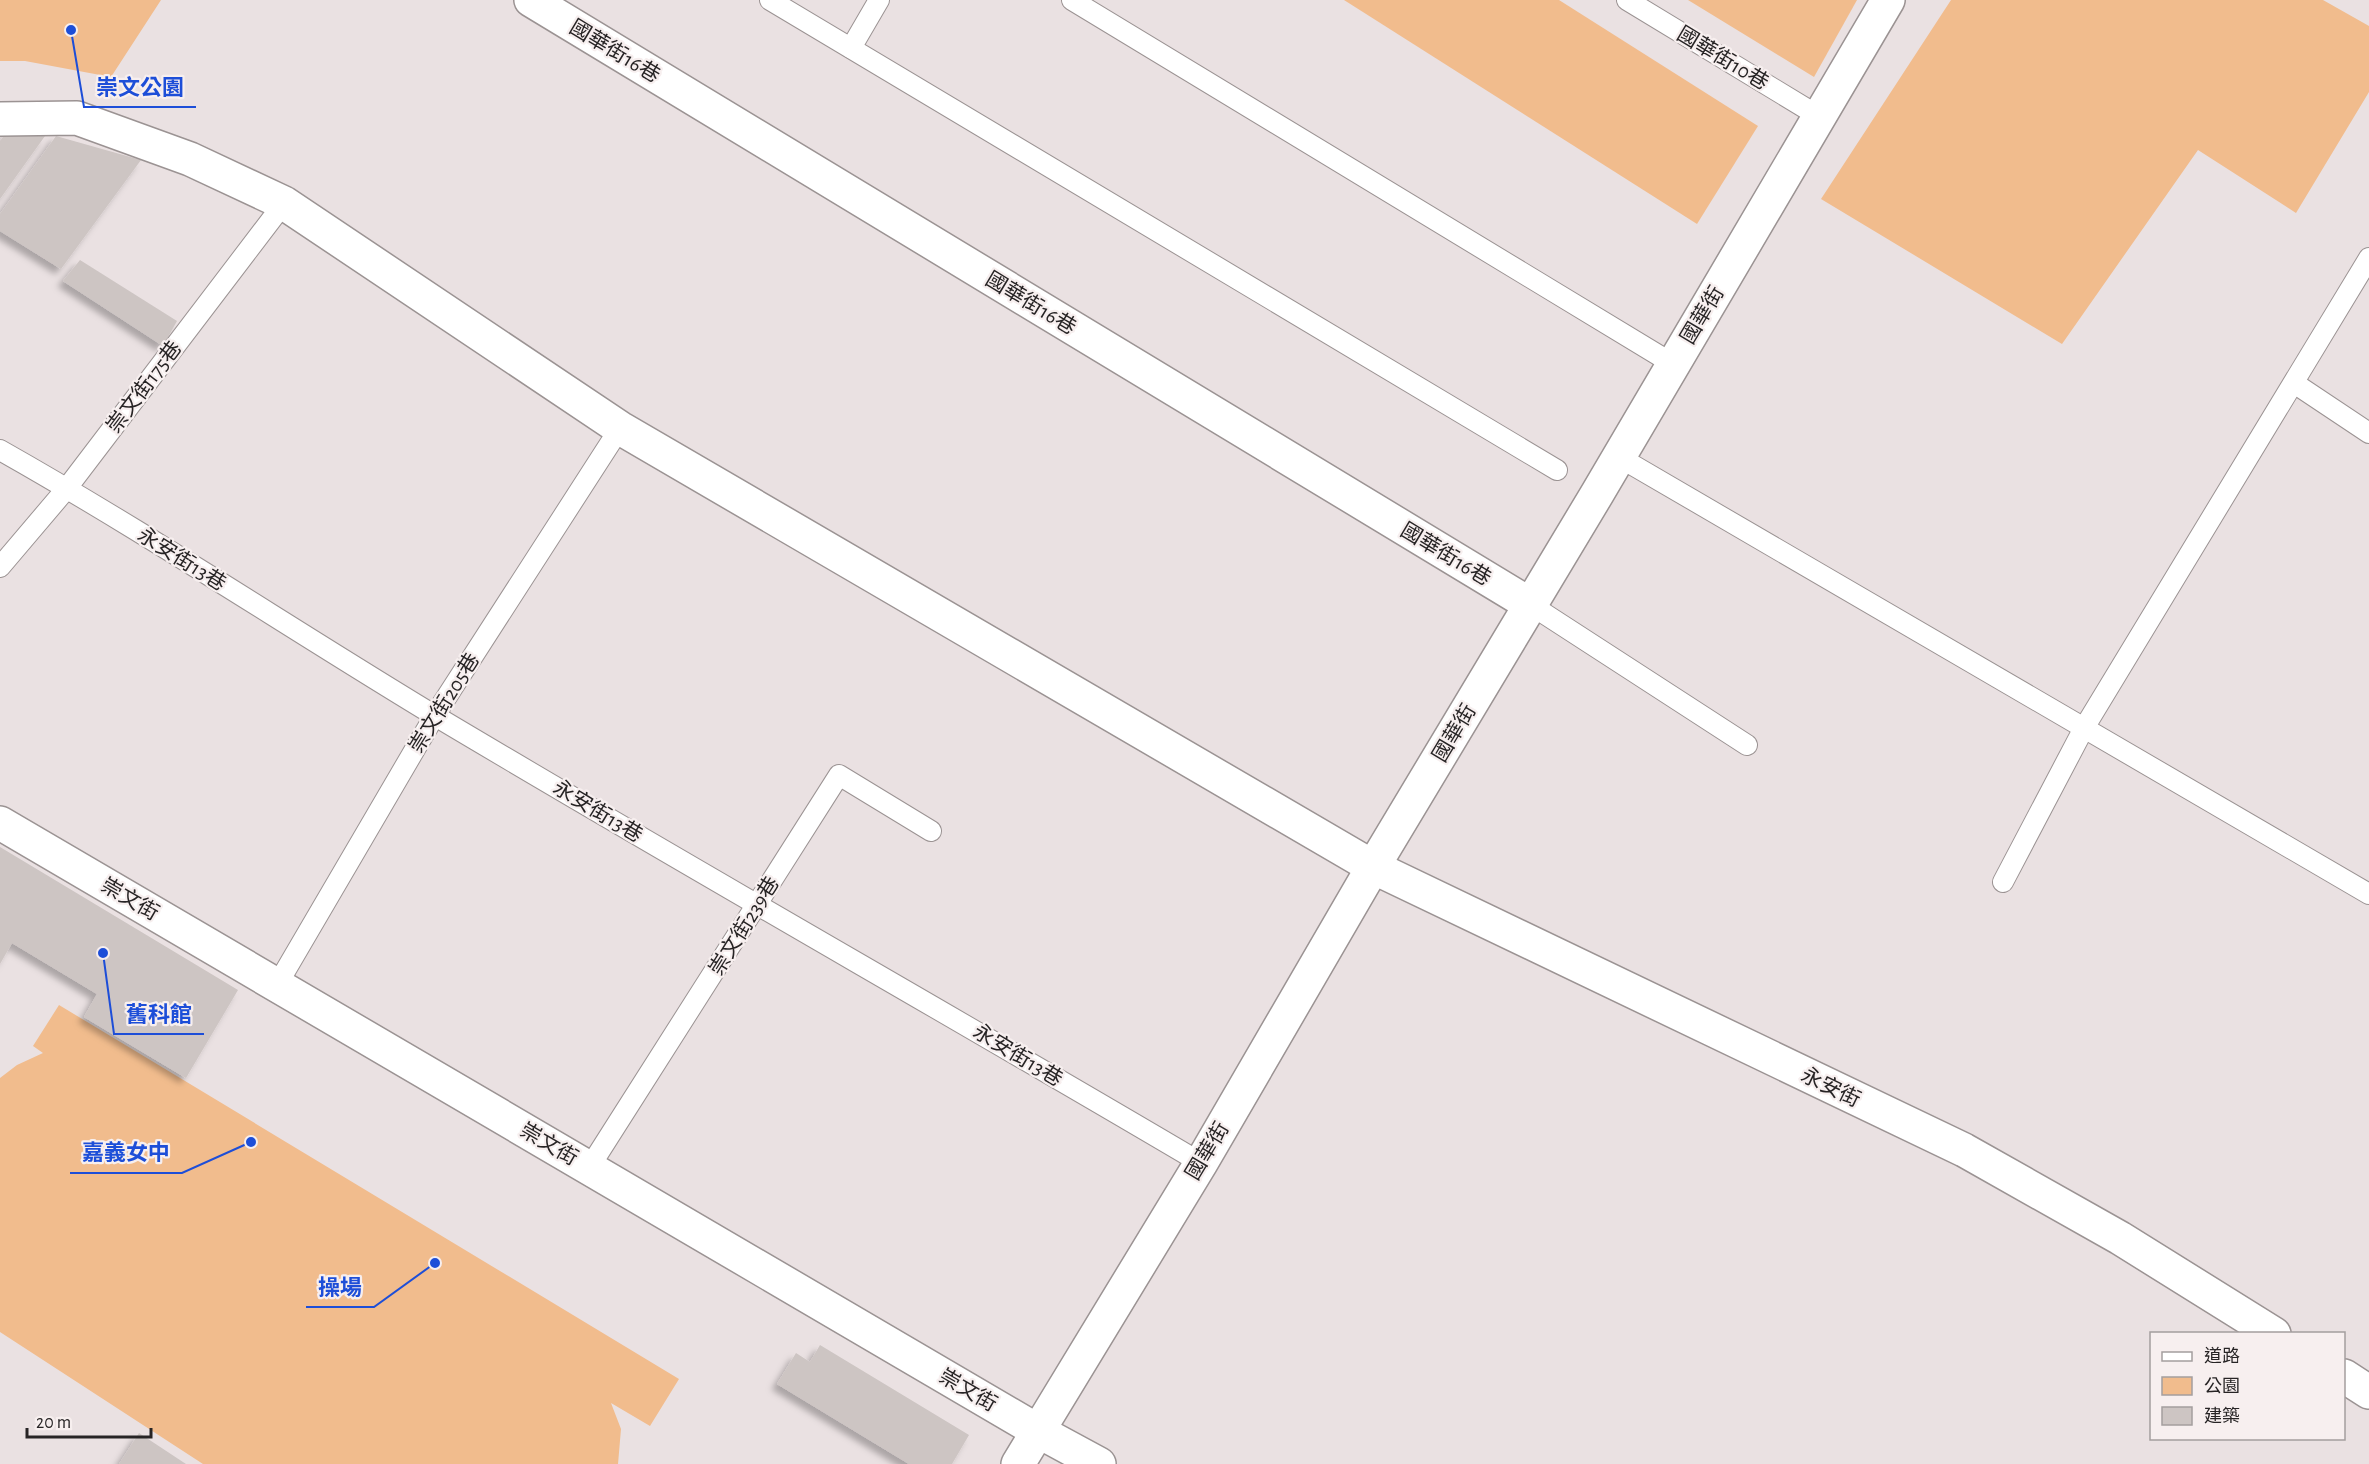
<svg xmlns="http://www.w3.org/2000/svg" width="2369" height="1464" font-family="'Alegreya Sans','Noto Sans TC',sans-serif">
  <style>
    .green { fill: #f1bc8d }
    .building { fill: #cdc5c3; filter: url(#shadow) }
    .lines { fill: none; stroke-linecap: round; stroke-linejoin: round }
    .service-casing { stroke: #9b9393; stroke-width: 22 }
    .minor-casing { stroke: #9b9393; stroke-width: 36 }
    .service { stroke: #fff; stroke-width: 20 }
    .minor { stroke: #fff; stroke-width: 33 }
    .labels { text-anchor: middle; stroke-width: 4.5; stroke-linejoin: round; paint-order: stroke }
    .street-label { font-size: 21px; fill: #272425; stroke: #f7efef }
    .leader { fill: none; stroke: #1d4ed8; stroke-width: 2 }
    .callout-dot { fill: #1d4ed8; stroke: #f7efef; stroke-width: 2 }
    .callout-label { font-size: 22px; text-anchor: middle; font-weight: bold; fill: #1d4ed8; stroke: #f7efef; stroke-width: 4.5; stroke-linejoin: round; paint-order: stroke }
  </style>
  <defs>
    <filter id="shadow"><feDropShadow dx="-5.5" dy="5.5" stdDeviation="3" flood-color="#0004"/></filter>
  </defs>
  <rect width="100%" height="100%" fill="#eae1e2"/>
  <!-- green -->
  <g class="green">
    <path d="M 0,0 L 161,0 L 111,77 L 25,61 L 0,61 Z"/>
    <path d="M 1344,0 L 1559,0 L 1758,126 L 1697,224 Z"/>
    <path d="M 1688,0 L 1857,0 L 1814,77 Z"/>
    <path d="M 1951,0 L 2323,0 L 2369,26 L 2369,92 L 2296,213 L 2198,150 L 2062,344 L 1821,199 Z"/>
    <path d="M 59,1005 L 679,1379 L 650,1426 L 611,1403 L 621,1429 L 618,1464 L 203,1464 L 0,1332 L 0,1078 L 17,1065 L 43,1053 L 33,1046 Z"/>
  </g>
  <!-- building -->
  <g class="building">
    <path d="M 6,133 L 45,136 L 0,199 L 0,141 Z"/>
    <path d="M 56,136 L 141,160 L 61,269 L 0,231 L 0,214 Z"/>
    <path d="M 80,260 L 177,321 L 163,346 L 63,281 Z"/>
    <path d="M 0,847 L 238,990 L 186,1078 L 84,1017 L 97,994 L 12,943 L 0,964 Z"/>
    <path d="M 820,1345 L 969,1435 L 952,1464 L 909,1464 L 777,1384 L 796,1353 L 810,1362 Z"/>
    <path d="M 139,1433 L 186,1464 L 119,1464 Z"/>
  </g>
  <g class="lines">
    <!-- service casing -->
    <g class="service-casing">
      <g id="service">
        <path d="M 770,0 L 1557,470"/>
        <path d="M 1072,0 L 1673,364"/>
        <path d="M 1627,0 L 1820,117"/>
        <path d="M 851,48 L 879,0"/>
        <path d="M 2294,383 L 2369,433"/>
        <path d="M 0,450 C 149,534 291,629 437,717 C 690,868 947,1013 1201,1163"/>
        <path d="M 1619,457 L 2369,894"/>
        <path d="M 0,567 L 67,488 L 284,203"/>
        <path d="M 1531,605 L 1747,745"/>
        <path d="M 2003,882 L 2084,728 L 2369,258"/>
        <path d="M 277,985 L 435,715 L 620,428"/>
        <path d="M 589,1168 L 839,775 L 931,831"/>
      </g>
    </g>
    <!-- minor casing -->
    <g class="minor-casing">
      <g id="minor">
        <path d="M 531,0 L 1531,605"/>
        <path d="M 0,119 L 77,118 L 190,159 L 284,203 L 620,428 L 1373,867 L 1964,1150 L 2120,1238 L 2274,1334"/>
        <path d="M 0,823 L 1038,1431 L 1099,1464"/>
        <path d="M 2344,1376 L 2369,1392"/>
        <path d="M 1018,1464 L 1201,1163 L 1373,867 L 1597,494 L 1888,0"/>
      </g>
    </g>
    <!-- service -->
    <use href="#service" class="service"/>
    <!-- minor -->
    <use href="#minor" class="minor"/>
  </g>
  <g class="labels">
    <!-- street labels -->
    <g class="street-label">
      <text transform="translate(615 51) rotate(31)" y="7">國華街16巷</text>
      <text transform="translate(1723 58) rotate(31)" y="7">國華街10巷</text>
      <text transform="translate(1031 303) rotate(31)" y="7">國華街16巷</text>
      <text transform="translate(1702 315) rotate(-59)" y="7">國華街</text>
      <text transform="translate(144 387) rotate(-53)" y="7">崇文街175巷</text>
      <text transform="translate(1446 554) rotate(31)" y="7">國華街16巷</text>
      <text transform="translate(182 559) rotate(32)" y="7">永安街13巷</text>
      <text transform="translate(444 703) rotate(-58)" y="7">崇文街205巷</text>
      <text transform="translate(1454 733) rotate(-59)" y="7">國華街</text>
      <text transform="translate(598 811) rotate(31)" y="7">永安街13巷</text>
      <text transform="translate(130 899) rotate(30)" y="7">崇文街</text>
      <text transform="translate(744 926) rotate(-58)" y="7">崇文街239巷</text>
      <text transform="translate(1018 1055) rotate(31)" y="7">永安街13巷</text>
      <text transform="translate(1831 1087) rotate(26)" y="7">永安街</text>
      <text transform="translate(549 1144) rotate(30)" y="7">崇文街</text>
      <text transform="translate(1207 1151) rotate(-59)" y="7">國華街</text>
      <text transform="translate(968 1390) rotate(30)" y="7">崇文街</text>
    </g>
  </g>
  <!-- callouts -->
  <path class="leader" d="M71 30L84 107H196M103 953L114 1034H204M251 1142L182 1173H70M435 1263L374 1307H306"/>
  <g class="callout-dot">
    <circle cx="71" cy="30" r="6"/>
    <circle cx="103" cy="953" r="6"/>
    <circle cx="251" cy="1142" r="6"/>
    <circle cx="435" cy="1263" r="6"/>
  </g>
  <g class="callout-label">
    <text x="140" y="95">崇文公園</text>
    <text x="159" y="1022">舊科館</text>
    <text x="126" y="1160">嘉義女中</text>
    <text x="340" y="1295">操場</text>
  </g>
  <!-- legend -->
  <rect x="2150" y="1332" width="195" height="108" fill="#f7efef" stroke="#a49e9e" stroke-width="1.5"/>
  <rect x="2162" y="1352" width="30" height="9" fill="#ffffff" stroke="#a49e9e" stroke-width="1.5"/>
  <text x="2204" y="1362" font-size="18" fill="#272425">道路</text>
  <rect x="2162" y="1377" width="30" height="18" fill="#f1bc8d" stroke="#a49e9e" stroke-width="1.5"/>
  <text x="2204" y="1392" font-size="18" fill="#272425">公園</text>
  <rect x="2162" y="1407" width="30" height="18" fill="#cdc5c3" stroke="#a49e9e" stroke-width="1.5"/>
  <text x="2204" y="1422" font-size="18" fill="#272425">建築</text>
  <!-- scale -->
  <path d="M27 1428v9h124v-9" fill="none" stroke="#272425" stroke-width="3"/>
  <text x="36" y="1428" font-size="18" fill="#272425" stroke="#f7efef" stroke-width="4.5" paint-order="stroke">20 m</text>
</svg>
